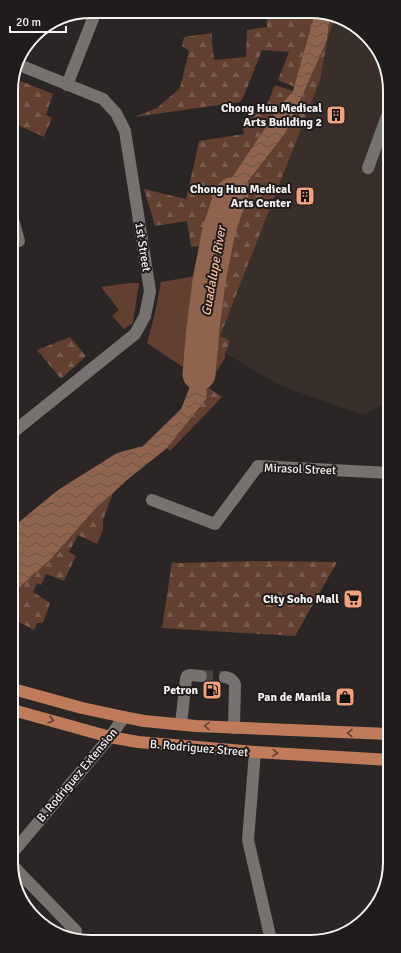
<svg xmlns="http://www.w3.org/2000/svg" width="401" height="953" font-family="Signika,sans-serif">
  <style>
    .built { fill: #382f2b }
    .grass { fill: #614032 }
    .forest { fill: url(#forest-firs) }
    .water { fill: url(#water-waves) }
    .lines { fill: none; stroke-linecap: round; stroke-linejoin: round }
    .river { stroke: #90634e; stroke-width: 33 }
    .minor-tunnel { stroke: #474544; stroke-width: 12; stroke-dasharray: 12 6; stroke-linecap: butt }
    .minor { stroke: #757270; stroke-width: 12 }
    .major { stroke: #c07c5a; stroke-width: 12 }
    .oneway { stroke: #5f4234 }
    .labels { text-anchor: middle; stroke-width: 4; stroke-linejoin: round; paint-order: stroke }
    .poi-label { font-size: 12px; font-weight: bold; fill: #f4f2f1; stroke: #1f1c1b; text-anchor: end }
    .street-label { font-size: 12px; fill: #f4f2f1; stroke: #1f1c1b }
    .water-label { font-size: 13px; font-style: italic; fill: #f8bda2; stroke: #1f1c1b }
    .rim { fill: none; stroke: #f4f2f1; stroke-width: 2 }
  </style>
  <defs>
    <pattern id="forest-firs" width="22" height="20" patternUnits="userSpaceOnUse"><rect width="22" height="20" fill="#614032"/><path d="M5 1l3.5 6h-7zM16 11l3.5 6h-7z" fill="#785c50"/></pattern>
    <pattern id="water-waves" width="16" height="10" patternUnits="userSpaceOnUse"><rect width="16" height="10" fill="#90634e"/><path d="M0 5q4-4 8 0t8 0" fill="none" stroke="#69554b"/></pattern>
  </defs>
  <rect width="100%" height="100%" fill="#292625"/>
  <!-- built -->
  <path class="built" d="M 331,15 L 366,34 L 387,71 L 388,402 L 363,415 L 281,386 L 218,349 L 217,282 L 236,197 L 327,40 Z"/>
  <!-- grass -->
  <g class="grass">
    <path d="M 207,274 L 196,367 L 193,374 L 147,343 L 155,313 L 161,282 Z"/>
    <path d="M 129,283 L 139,283 L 133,323 L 124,329 L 112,316 L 119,310 L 101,287 Z"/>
  </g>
  <!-- forest -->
  <g class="forest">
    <path d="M 266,12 L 315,13 L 295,87 L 278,80 L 289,52 L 262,50 L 243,98 L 240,102 L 134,117 L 157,108 L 180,88 L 189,51 L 182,46 L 184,37 L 212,33 L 212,42 L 214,60 L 246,57 L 247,30 L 267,27 Z"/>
    <path d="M 330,15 L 335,18 L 328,36 L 320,80 L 220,336 L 230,341 L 225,354 L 225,358 L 207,387 L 222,397 L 170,451 L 167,448 L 207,398 L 206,381 L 218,349 L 213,296 L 236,197 L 286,132 L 327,40 Z"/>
    <path d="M 21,81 L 53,94 L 46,115 L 52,118 L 44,137 L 11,122 L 11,107 Z"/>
    <path d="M 275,85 L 293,91 L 280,106 L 224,189 L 220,222 L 207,274 L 202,246 L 191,247 L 187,221 L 155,226 L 144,189 L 186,199 L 195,160 L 199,141 L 244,134 L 242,120 L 266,107 Z"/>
    <path d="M 70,337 L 86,356 L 61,379 L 37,350 Z"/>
    <path d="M 113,493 L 103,520 L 103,530 L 97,544 L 78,535 L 69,552 L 76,556 L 64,581 L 46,574 L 41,585 L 37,583 L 33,592 L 50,603 L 43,623 L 37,623 L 34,630 L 19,622 L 13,624 L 13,593 L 50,560 L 96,508 Z"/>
    <path d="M 260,561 L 337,562 L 295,636 L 162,628 L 172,562 L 176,563 Z"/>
  </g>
  <!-- water -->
  <path class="water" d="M 315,13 L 326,13 L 330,15 L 327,40 L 303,94 L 286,132 L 236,197 L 213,296 L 218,349 L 206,381 L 207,398 L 167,448 L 127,480 L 113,493 L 96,508 L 50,560 L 13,593 L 13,527 L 58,490 L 117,453 L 143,446 L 181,409 L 197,369 L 220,222 L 224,189 L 280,106 L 293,91 Z"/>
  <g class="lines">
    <!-- river -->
    <path class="river" d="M 199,374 L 203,328 L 209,281 L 219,230 L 230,197 L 232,194"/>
    <!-- minor-tunnel -->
    <path class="minor-tunnel" d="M 201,676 L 225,677"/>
    <!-- minor -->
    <g class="minor">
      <path d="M 67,85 L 96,11"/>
      <path d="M 368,168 L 387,116"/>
      <path d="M 12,216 L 19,241"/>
      <path d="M 12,433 L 135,334 L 145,316 L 150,291 L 125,131 L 116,113 L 103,99 L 17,64"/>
      <path d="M 152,500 L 215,524 L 258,466 L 389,473"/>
      <path d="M 225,677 C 231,679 233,679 235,685 L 234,728"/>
      <path d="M 181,724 L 186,679 L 187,676 L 190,675 L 201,676"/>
      <path d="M 255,752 L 248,840 L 271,940"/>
      <path d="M 14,851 L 110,737 L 124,717"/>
      <path d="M 14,867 L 76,931"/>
    </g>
    <!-- major -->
    <g class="major">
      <path d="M 13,689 L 82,708 L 124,717 L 144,721 L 196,726 L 389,734"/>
      <path d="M 13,710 L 110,737 L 138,742 L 255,752 L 390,760"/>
    </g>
  </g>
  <!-- one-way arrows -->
  <defs><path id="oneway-chevron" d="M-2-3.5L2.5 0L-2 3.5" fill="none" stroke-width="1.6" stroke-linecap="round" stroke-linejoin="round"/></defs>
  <g class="oneway">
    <use href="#oneway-chevron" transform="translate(51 720) rotate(16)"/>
    <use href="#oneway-chevron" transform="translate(207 726) rotate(-178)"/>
    <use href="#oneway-chevron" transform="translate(350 733) rotate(-178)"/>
    <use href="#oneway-chevron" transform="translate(275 753) rotate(3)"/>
  </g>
  <!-- icons -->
  <defs>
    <g id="building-square" transform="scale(1)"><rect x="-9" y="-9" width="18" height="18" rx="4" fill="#f1a17c" stroke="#1f1c1b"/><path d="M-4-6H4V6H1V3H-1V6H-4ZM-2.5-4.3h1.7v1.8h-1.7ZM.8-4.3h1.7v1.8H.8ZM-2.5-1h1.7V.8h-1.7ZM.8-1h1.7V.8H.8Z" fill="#111"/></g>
    <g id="supermarket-square" transform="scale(1)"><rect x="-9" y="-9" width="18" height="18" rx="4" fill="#f1a17c" stroke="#1f1c1b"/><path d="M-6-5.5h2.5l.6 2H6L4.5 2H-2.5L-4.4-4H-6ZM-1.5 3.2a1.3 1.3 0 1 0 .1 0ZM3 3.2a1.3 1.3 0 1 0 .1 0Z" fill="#111"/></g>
    <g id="fuel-square" transform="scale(1)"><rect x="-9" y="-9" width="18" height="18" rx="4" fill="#f1a17c" stroke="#1f1c1b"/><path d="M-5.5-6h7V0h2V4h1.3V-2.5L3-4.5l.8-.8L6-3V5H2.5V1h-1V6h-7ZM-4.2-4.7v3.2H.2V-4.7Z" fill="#111"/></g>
    <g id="shop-square" transform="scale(1)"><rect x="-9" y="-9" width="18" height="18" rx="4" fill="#f1a17c" stroke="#1f1c1b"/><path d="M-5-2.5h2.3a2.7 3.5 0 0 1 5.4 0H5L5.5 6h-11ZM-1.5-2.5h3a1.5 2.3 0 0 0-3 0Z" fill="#111"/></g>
  </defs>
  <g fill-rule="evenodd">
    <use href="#building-square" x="336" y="115"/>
    <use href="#building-square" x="305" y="196"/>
    <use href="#supermarket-square" x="353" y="599"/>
    <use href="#fuel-square" x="212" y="690"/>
    <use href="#shop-square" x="345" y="697"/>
  </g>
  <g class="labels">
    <!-- poi labels -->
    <g class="poi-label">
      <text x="322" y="112">Chong Hua Medical<tspan x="322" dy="14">Arts Building 2</tspan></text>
      <text x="291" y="193">Chong Hua Medical<tspan x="291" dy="14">Arts Center</tspan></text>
      <text x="339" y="603">City Soho Mall</text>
      <text x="198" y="694">Petron</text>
      <text x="331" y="701">Pan de Manila</text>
    </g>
    <!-- street labels -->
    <g class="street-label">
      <text transform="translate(143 247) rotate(81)" y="4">1st Street</text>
      <text transform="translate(300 469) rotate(2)" y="4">Mirasol Street</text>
      <text transform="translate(199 748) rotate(5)" y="4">B. Rodriguez Street</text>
      <text transform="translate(77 775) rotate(-50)" y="4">B. Rodriguez Extension</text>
    </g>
    <!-- water labels -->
    <g class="water-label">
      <text transform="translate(213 271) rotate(-80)" y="5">Guadalupe River</text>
    </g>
  </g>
  <!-- crop -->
  <path d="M0 0H401V953H0ZM91 18H310A73 73 0 0 1 383 91V862A73 73 0 0 1 310 935H91A73 73 0 0 1 18 862V91A73 73 0 0 1 91 18Z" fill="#1f1c1b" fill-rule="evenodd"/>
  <path class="rim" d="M91 18H310A73 73 0 0 1 383 91V862A73 73 0 0 1 310 935H91A73 73 0 0 1 18 862V91A73 73 0 0 1 91 18Z"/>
  <!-- scale -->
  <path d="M10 26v6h56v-6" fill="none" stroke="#f4f2f1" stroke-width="2"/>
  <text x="16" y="26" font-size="12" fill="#f4f2f1" stroke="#1f1c1b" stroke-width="3" paint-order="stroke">20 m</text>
</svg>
